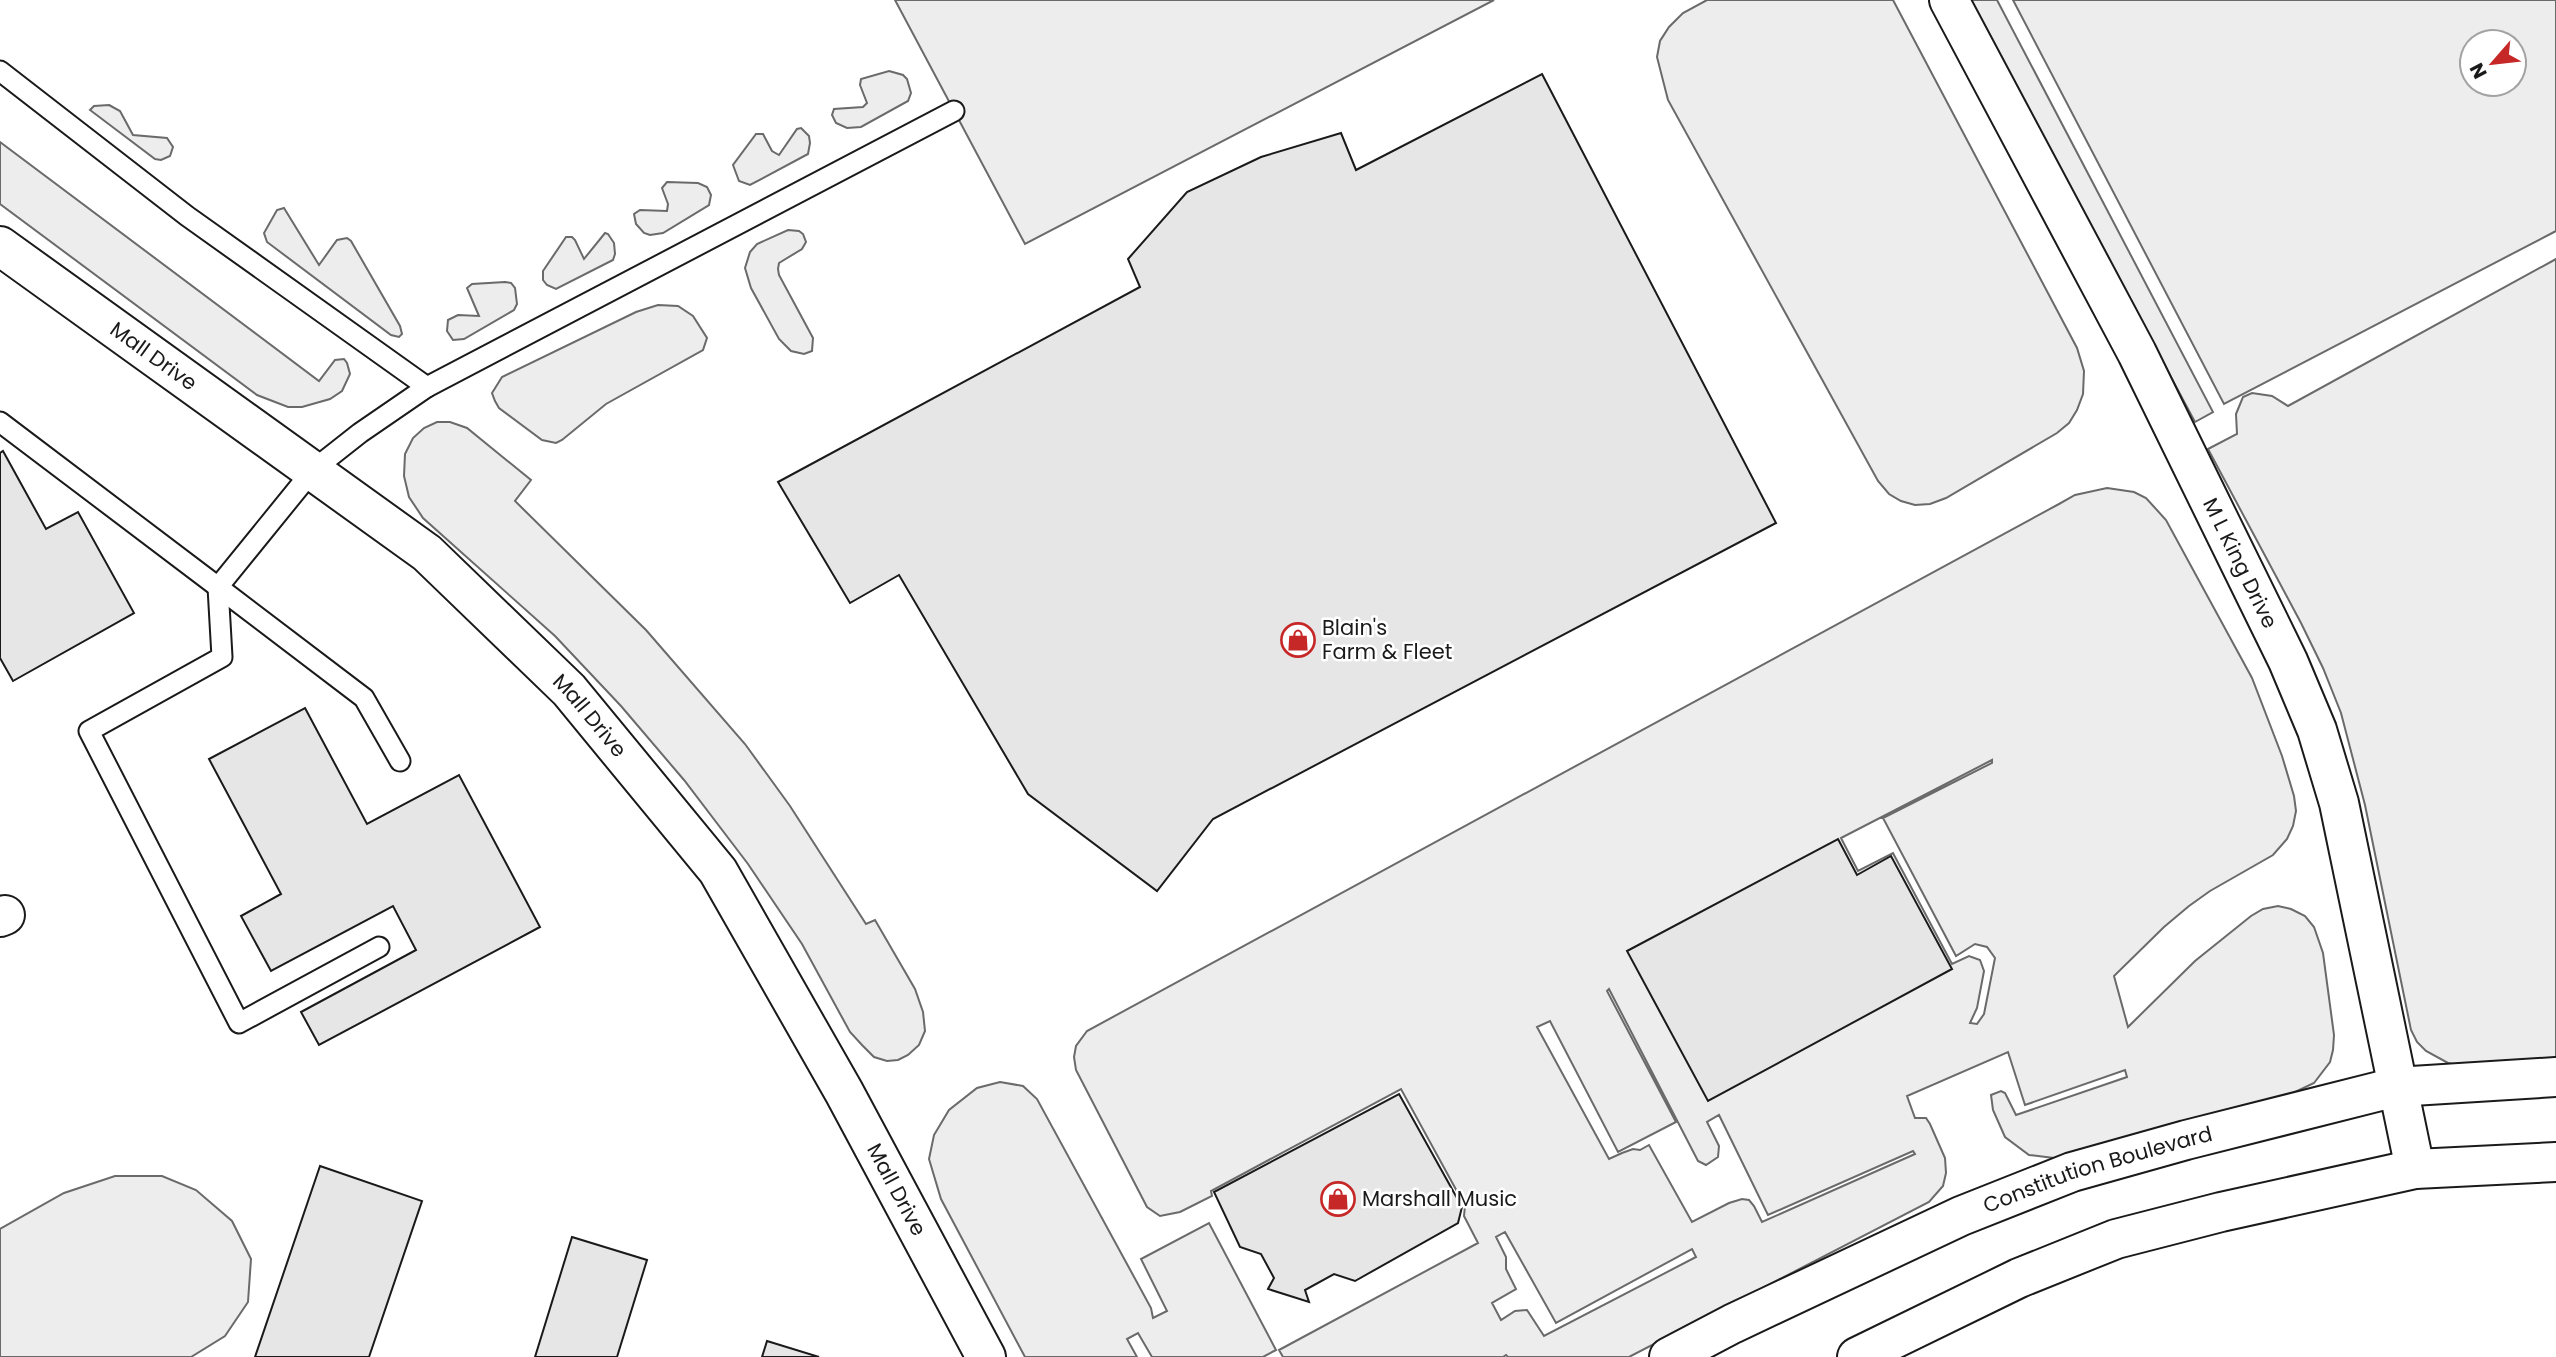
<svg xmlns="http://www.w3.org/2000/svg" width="2556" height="1357" font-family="Poppins,sans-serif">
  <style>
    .built { fill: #ededed; stroke: #6a6a6a; stroke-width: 2; fill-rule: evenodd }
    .building { fill: #e6e6e6; stroke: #1a1a1a; stroke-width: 2 }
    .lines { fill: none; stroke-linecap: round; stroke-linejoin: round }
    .service-casing { stroke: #1a1a1a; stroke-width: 23 }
    .minor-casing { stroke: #1a1a1a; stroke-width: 42 }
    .tertiary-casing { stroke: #1a1a1a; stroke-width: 42 }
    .service { stroke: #fff; stroke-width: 19 }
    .minor { stroke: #fff; stroke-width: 38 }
    .tertiary { stroke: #fff; stroke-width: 38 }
    .labels { text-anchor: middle; stroke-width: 5; stroke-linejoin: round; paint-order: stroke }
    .street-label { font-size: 21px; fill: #1a1a1a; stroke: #fff }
    .poi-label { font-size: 21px; fill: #1a1a1a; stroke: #fff; text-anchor: start }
  </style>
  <rect width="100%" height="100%" fill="#fff"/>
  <!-- built -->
  <g class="built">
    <path d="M 895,0 L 1494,0 L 1025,244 Z"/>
    <path d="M 1707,0 L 1893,0 L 2077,348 L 2084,371 L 2083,394 L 2077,410 L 2069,423 L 2057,433 L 1946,498 L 1930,504 L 1915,505 L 1901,501 L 1889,494 L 1878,481 L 1668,100 L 1657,57 L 1660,41 L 1669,27 L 1683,13 Z"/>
    <path d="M 1969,0 L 1997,0 L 2213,412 L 2195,422 Z"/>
    <path d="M 2013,0 L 2556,0 L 2556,231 L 2224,404 ZM 2472,42 L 2514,42 L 2514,84 L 2472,84 Z"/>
    <path d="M 889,71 L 903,75 L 907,79 L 911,93 L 908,101 L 861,127 L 847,128 L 836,123 L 832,115 L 834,109 L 863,107 L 867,103 L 860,85 L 861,79 Z"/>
    <path d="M 109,105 L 120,111 L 133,135 L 167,138 L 173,147 L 170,156 L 161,160 L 155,159 L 90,110 L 94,106 Z"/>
    <path d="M 801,128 L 809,136 L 810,143 L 808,154 L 750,185 L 739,181 L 733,165 L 756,134 L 763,134 L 772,151 L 779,155 L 797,129 Z"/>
    <path d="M 0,142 L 319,381 L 335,360 L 344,359 L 347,363 L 350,374 L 342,391 L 330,399 L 302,407 L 288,407 L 257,395 L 0,204 Z"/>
    <path d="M 667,182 L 698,183 L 707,187 L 711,195 L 709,205 L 663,233 L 650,235 L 644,233 L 636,224 L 634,214 L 640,210 L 667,211 L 668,204 L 662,188 Z"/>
    <path d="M 284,208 L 319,265 L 337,240 L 347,238 L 351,241 L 400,326 L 402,334 L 399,337 L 391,335 L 267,242 L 264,233 L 277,210 Z"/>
    <path d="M 788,230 L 799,231 L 803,234 L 806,242 L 802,249 L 779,263 L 778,269 L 779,275 L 813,338 L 812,351 L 804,354 L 791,351 L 779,339 L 751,288 L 745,268 L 750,252 L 757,244 Z"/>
    <path d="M 605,233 L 608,234 L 614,243 L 615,254 L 613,260 L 556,289 L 547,285 L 543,280 L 543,271 L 566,237 L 572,237 L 575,240 L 584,259 Z"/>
    <path d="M 2556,259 L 2556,1060 L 2463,1066 L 2448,1063 L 2426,1051 L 2417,1042 L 2411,1030 L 2365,805 L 2341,713 L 2323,668 L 2301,623 L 2208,449 L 2237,434 L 2236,414 L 2243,397 L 2252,393 L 2272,396 L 2288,406 Z"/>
    <path d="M 505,282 L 511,283 L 515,288 L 517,304 L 514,310 L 464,339 L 453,340 L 447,331 L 448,320 L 458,315 L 479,316 L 467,288 L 472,284 Z"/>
    <path d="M 658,305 L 678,306 L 693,316 L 707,338 L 703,350 L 606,404 L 562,440 L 556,443 L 542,440 L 499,408 L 495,401 L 492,393 L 502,377 L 636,312 Z"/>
    <path d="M 437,422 L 450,422 L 467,428 L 531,480 L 515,501 L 646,630 L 745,744 L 790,806 L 866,924 L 875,920 L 915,989 L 923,1012 L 925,1031 L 919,1045 L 908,1055 L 898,1060 L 887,1061 L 874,1057 L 862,1045 L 850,1032 L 802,944 L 748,864 L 684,780 L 621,706 L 555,636 L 423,518 L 409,497 L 404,476 L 405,454 L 413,438 L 424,428 Z"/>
    <path d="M 2107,488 L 2134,492 L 2146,498 L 2166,520 L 2252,678 L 2282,756 L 2294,796 L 2296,811 L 2293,826 L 2287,839 L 2273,855 L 2210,891 L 2189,906 L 2164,927 L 2114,976 L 2128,1027 L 2195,961 L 2251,916 L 2263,909 L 2278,906 L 2291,909 L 2305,916 L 2314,927 L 2323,953 L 2334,1035 L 2333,1050 L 2330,1062 L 2314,1083 L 2291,1094 L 2066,1157 L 2054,1158 L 2029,1155 L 2005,1137 L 1993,1110 L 1991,1095 L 2001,1091 L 2005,1093 L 2016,1115 L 2127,1077 L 2125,1070 L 2025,1105 L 2008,1052 L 1907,1096 L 1915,1118 L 1926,1118 L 1930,1124 L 1945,1158 L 1946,1173 L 1943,1186 L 1929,1202 L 1629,1357 L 1508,1357 L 1506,1355 L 1503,1357 L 1283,1357 L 1279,1350 L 1478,1243 L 1464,1216 L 1465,1206 L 1401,1089 L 1211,1191 L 1212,1196 L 1180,1212 L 1160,1216 L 1147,1207 L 1076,1070 L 1074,1057 L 1076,1046 L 1087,1031 L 2059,504 L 2075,495 ZM 1992,760 L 1992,763 L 1883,818 L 1956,956 L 1975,944 L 1987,947 L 1995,958 L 1984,1014 L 1977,1024 L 1970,1023 L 1977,1008 L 1984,971 L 1980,960 L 1969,956 L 1952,964 L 1893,853 L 1858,871 L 1841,838 ZM 1609,989 L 1698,1161 L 1706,1165 L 1718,1157 L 1719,1146 L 1707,1122 L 1719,1115 L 1768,1215 L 1913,1151 L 1915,1154 L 1762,1222 L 1754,1206 L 1749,1200 L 1742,1199 L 1729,1203 L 1692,1222 L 1649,1145 L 1640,1150 L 1633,1149 L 1622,1153 L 1609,1159 L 1537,1027 L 1550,1021 L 1618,1152 L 1676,1122 L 1607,991 ZM 1505,1232 L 1556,1323 L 1692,1249 L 1696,1257 L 1544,1336 L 1527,1310 L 1515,1311 L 1501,1320 L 1492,1303 L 1516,1289 L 1506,1269 L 1506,1257 L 1496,1237 Z"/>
    <path d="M 1000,1082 L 1023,1086 L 1037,1099 L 1151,1308 L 1153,1318 L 1167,1311 L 1141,1259 L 1209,1223 L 1276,1350 L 1263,1357 L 1152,1357 L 1138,1333 L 1127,1339 L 1137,1357 L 1025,1357 L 941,1199 L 929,1159 L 934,1135 L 949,1110 L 977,1088 Z"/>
    <path d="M 115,1176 L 162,1176 L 196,1190 L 232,1221 L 251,1259 L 248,1302 L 225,1336 L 191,1357 L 0,1357 L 0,1229 L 64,1193 Z"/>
  </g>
  <!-- building -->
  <g class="building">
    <path d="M 1542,74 L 1776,523 L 1213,819 L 1157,891 L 1028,794 L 899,575 L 850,603 L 778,482 L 1140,287 L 1128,259 L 1187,192 L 1261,157 L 1341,133 L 1356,170 Z"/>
    <path d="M 3,451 L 46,529 L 78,512 L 134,613 L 13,681 L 0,658 L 0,453 Z"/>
    <path d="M 305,708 L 367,824 L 459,775 L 540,927 L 319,1045 L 301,1012 L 416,950 L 393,906 L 271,971 L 241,916 L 281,894 L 209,759 Z"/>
    <path d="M 1838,839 L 1857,875 L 1891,856 L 1952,969 L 1708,1101 L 1627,951 Z"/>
    <path d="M 1399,1094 L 1462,1207 L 1458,1223 L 1355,1281 L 1334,1274 L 1305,1290 L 1309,1302 L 1268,1289 L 1274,1278 L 1261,1254 L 1240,1247 L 1214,1192 Z"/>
    <path d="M 320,1166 L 422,1201 L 369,1357 L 255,1357 Z"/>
    <path d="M 572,1237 L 647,1260 L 617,1357 L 535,1357 Z"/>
    <path d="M 767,1341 L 819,1357 L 762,1357 Z"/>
  </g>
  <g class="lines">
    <!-- service casing -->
    <g class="service-casing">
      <g id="service">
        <path d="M 0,71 L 187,216 L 427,387 L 360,433 L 313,470 L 218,587 L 0,422"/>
        <path d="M 427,387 L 954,111"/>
        <path d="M 218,587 L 222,657 L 89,731 L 239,1023 L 379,947"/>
        <path d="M 218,587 L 364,698 L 400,761"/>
      </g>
    </g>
    <!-- minor casing -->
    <g class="minor-casing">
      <g id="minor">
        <path id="s1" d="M 1949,0 L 2137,353 L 2288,661 L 2317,730 L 2339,803 L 2415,1169"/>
        <path id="s2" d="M 0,246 L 427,553 L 569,690 L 718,871 L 844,1092 L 986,1357"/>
        <path d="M 0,917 L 5,915"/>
      </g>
    </g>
    <!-- tertiary casing -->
    <g class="tertiary-casing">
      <g id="tertiary">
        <path id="s3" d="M 1669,1357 L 1732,1324 L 1961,1216 L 2072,1172 L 2186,1140 L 2396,1087 L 2556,1077"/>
        <path d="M 1857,1357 L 2019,1278 L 2116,1239 L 2221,1212 L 2415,1169 L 2556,1162"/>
      </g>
    </g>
    <!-- service -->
    <use href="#service" class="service"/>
    <!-- minor -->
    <use href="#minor" class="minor"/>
    <!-- tertiary -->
    <use href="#tertiary" class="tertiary"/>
  </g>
  <!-- icons -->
  <defs>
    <g id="shop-ring" transform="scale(1.75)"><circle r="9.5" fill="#fff" stroke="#c62828" stroke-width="1.5"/><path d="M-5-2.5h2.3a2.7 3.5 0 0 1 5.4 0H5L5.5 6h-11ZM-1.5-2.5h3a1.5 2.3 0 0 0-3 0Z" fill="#c62828"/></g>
  </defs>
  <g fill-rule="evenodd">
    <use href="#shop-ring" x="1298" y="640"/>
    <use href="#shop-ring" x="1338" y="1199"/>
  </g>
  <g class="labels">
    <!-- street labels -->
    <g class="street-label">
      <text dy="7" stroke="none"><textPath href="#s2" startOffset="189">Mall Drive</textPath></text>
      <text dy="7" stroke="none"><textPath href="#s1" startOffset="634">M L King Drive</textPath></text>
      <text dy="7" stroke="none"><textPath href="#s2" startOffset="756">Mall Drive</textPath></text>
      <text dy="7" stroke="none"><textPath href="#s3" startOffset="469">Constitution Boulevard</textPath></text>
      <text dy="7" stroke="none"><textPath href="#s2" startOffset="1323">Mall Drive</textPath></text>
    </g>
    <!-- poi labels -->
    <g class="poi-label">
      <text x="1322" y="635">Blain's<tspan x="1322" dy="24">Farm &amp; Fleet</tspan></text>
      <text x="1362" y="1206">Marshall Music</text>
    </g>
  </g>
  <!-- north arrow -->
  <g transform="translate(2493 63) rotate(242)"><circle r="33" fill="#ffffff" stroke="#a3a3a3" stroke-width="2"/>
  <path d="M0-5L12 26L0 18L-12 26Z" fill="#c62828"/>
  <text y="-10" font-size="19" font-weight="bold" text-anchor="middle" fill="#1a1a1a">N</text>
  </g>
</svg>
